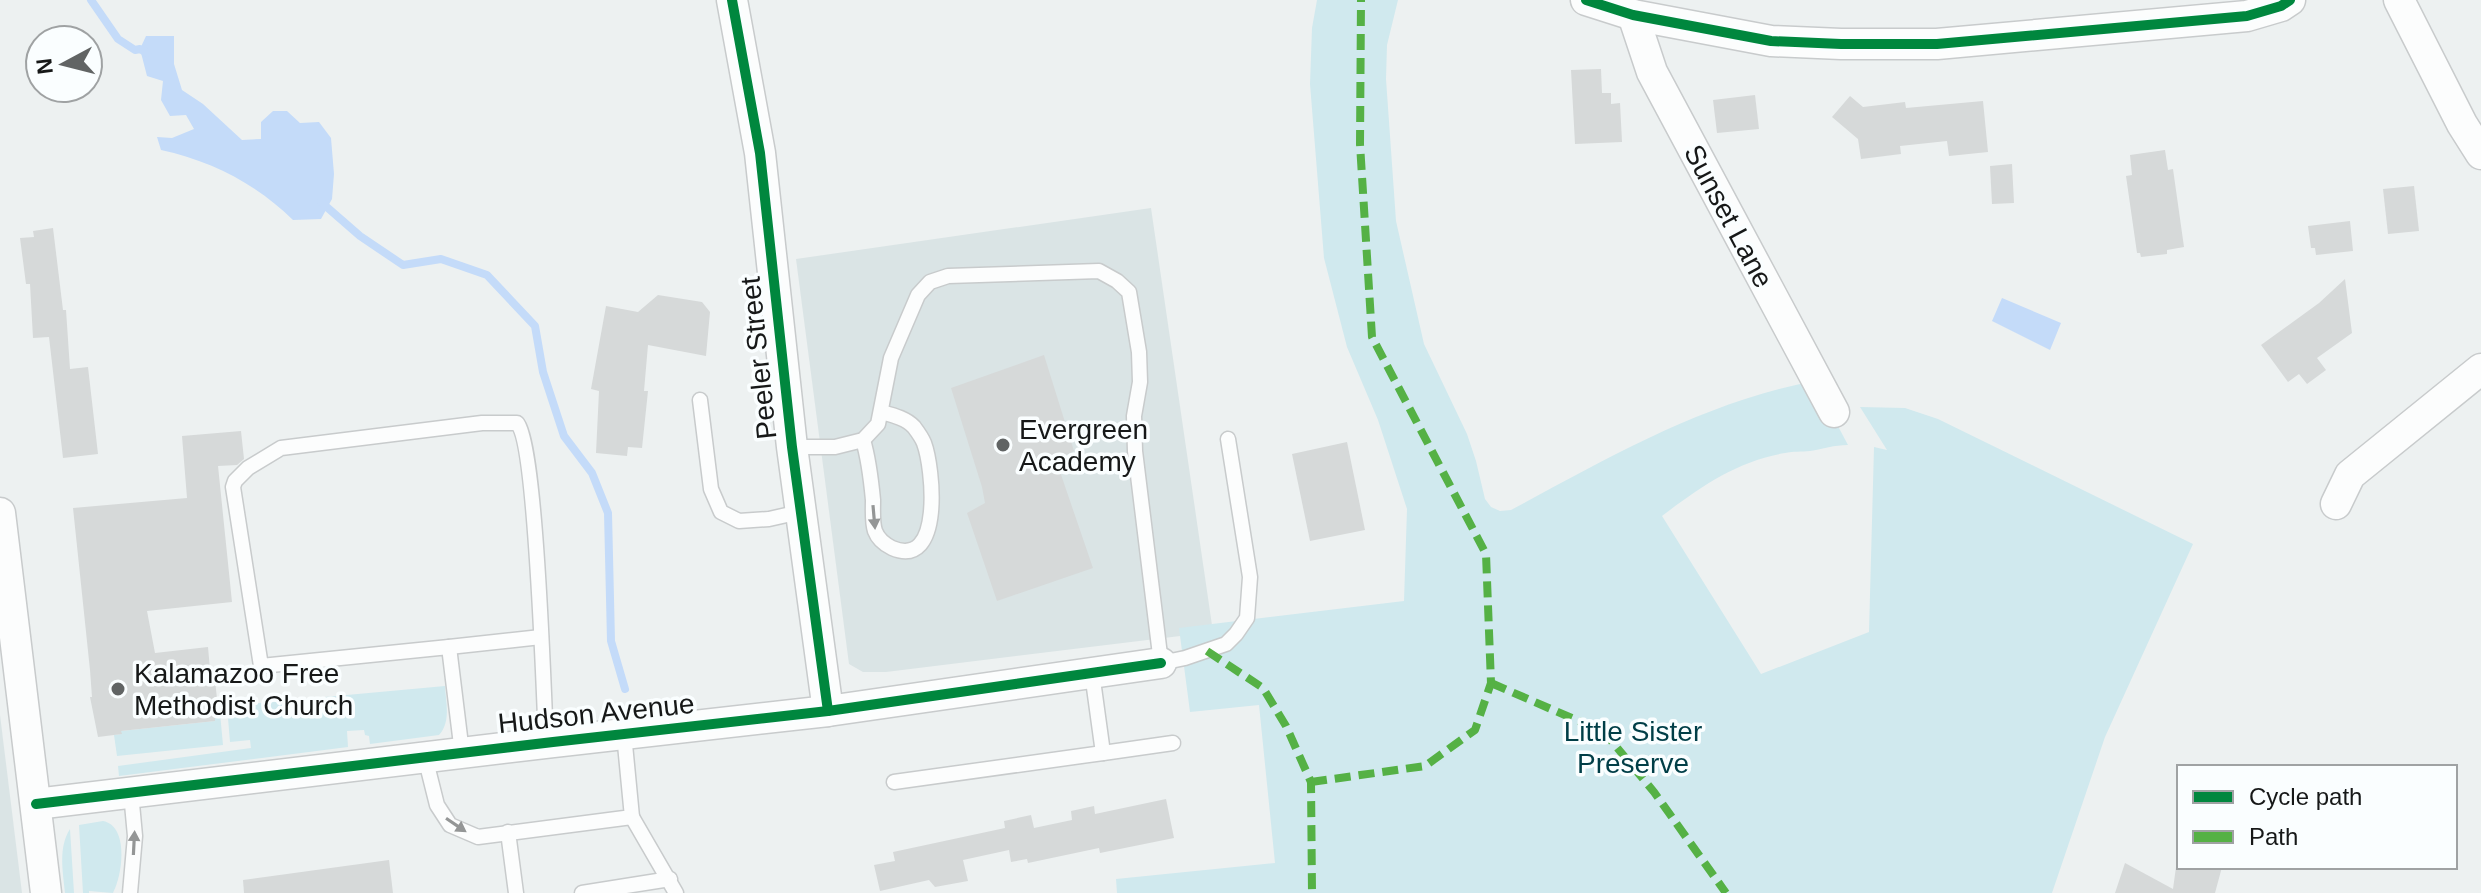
<svg xmlns="http://www.w3.org/2000/svg" width="2481" height="893" font-family="Arial,sans-serif">
  <style>
    .built { fill: #dae4e5 }
    .green { fill: #d0e9ee }
    .water { fill: #c4dbf9 }
    .lines { fill: none; stroke-linecap: round; stroke-linejoin: round }
    .stream { stroke: #c4dbf9; stroke-width: 8 }
    .building { fill: #d6d9d9 }
    .lane-casing { stroke: #c8cbcc; stroke-width: 17 }
    .street-casing { stroke: #c8cbcc; stroke-width: 33 }
    .lane { stroke: #fcfdfd; stroke-width: 14 }
    .street { stroke: #fcfdfd; stroke-width: 30 }
    .quiet { stroke: #55b145; stroke-width: 8; stroke-dasharray: 16 8; stroke-linecap: butt }
    .cycleway-casing { stroke: #fafeff; stroke-width: 15 }
    .cycleway { stroke: #00873e; stroke-width: 10 }
    .oneway { fill: #949696 }
    .poi-dot { fill: #616464; stroke: #fafeff; stroke-width: 3 }
    .labels { text-anchor: middle; stroke-width: 7; stroke-linejoin: round; paint-order: stroke }
    .street-label { font-size: 28px; fill: #161818; stroke: #fafeff }
    .poi-label { font-size: 28px; fill: #161818; stroke: #fafeff; text-anchor: start }
    .park-label { font-size: 28px; fill: #003e47; stroke: #fafeff }
  </style>
  <rect width="100%" height="100%" fill="#edf1f1"/>
  <!-- built -->
  <g class="built">
    <path d="M 1151,208 L 1213,632 L 886,672 L 863,672 L 849,664 L 796,259 Z"/>
    <path d="M 0,715 L 22,893 L 0,893 Z"/>
  </g>
  <!-- green -->
  <g class="green">
    <path d="M 1317,0 L 1398,0 L 1387,45 L 1386,79 L 1396,221 L 1424,344 L 1467,434 L 1476,461 L 1485,499 L 1491,507 L 1500,511 L 1511,510 C 1610,457 1702,403 1814,381 L 1848,445 C 1834,445 1823,449 1810,451 C 1802,452 1793,451 1785,453 C 1737,461 1700,487 1662,516 L 1761,674 L 1869,632 L 1874,447 L 1887,450 L 1860,407 L 1905,408 L 1938,419 L 2193,544 L 2105,737 L 2052,893 L 1117,893 L 1116,879 L 1275,863 L 1259,705 L 1190,712 L 1179,628 L 1404,601 L 1407,509 L 1378,420 L 1347,347 L 1324,258 L 1310,84 L 1312,28 Z"/>
    <path d="M 445,686 C 446,703 451,722 439,735 L 370,744 L 369,736 L 365,735 L 364,730 L 347,731 L 348,747 L 119,776 L 118,766 L 251,748 L 250,740 L 230,742 L 227,706 Z"/>
    <path d="M 215,713 L 220,713 L 223,745 L 117,756 L 114,735 L 121,734 L 121,731 L 215,721 Z"/>
    <path d="M 103,821 C 129,826 123,875 113,893 L 89,891 L 89,893 L 83,893 L 79,825 Z"/>
    <path d="M 70,829 L 74,893 L 65,893 C 63,871 58,848 70,829 Z"/>
  </g>
  <!-- water -->
  <g class="water">
    <path d="M 146,36 L 174,36 L 174,64 L 182,90 L 203,104 L 242,140 L 261,139 L 261,122 L 273,111 L 287,111 L 300,123 L 319,122 L 331,138 L 334,174 L 332,199 L 321,219 L 293,220 C 256,184 212,161 161,150 L 157,137 L 172,138 L 194,129 L 186,115 L 170,116 L 161,100 L 163,81 L 147,76 L 140,49 Z"/>
    <path d="M 2002,298 L 2061,323 L 2050,350 L 1992,321 Z"/>
  </g>
  <g class="lines">
    <!-- stream -->
    <g class="stream">
      <path d="M 91,0 L 118,39 L 135,50 L 140,49 L 147,53"/>
      <path d="M 321,202 L 360,236 L 403,265 L 441,259 L 487,275 L 535,326 L 543,372 L 564,436 L 592,473 L 608,513 L 611,641 L 625,689"/>
    </g>
  </g>
  <!-- building -->
  <g class="building">
    <path d="M 1601,69 L 1602,93 L 1611,93 L 1611,104 L 1620,103 L 1622,142 L 1575,144 L 1571,70 Z"/>
    <path d="M 1755,95 L 1759,129 L 1717,133 L 1713,100 Z"/>
    <path d="M 1850,96 L 1863,107 L 1905,102 L 1906,108 L 1983,101 L 1988,152 L 1949,156 L 1947,141 L 1900,146 L 1901,154 L 1861,159 L 1858,139 L 1832,117 Z"/>
    <path d="M 2165,150 L 2168,170 L 2173,169 L 2184,247 L 2167,250 L 2167,254 L 2141,257 L 2140,253 L 2137,253 L 2126,176 L 2132,175 L 2130,155 Z"/>
    <path d="M 2012,164 L 2014,203 L 1992,204 L 1990,166 Z"/>
    <path d="M 2414,186 L 2419,231 L 2388,234 L 2383,189 Z"/>
    <path d="M 2350,221 L 2353,251 L 2316,255 L 2315,248 L 2311,248 L 2308,226 Z"/>
    <path d="M 53,228 L 63,310 L 66,310 L 70,369 L 88,367 L 98,454 L 63,458 L 49,337 L 33,338 L 30,284 L 26,284 L 20,238 L 34,237 L 33,231 Z"/>
    <path d="M 2345,279 L 2352,333 L 2317,358 L 2326,370 L 2307,384 L 2299,374 L 2288,382 L 2261,345 L 2319,303 Z"/>
    <path d="M 658,295 L 702,302 L 710,312 L 706,356 L 648,345 L 644,391 L 648,391 L 642,448 L 628,447 L 627,456 L 596,453 L 599,391 L 591,389 L 606,306 L 638,312 Z"/>
    <path d="M 1044,355 L 1074,451 L 1056,460 L 1093,568 L 997,601 L 967,513 L 985,503 L 982,487 L 951,388 Z"/>
    <path d="M 241,431 L 244,459 L 237,465 L 218,466 L 232,602 L 147,611 L 155,653 L 208,647 L 211,681 L 215,680 L 218,708 L 215,710 L 215,721 L 121,731 L 122,734 L 98,737 L 90,697 L 92,697 L 90,670 L 73,508 L 187,498 L 182,436 Z"/>
    <path d="M 1347,442 L 1365,530 L 1310,541 L 1292,454 Z"/>
    <path d="M 1166,799 L 1174,838 L 1100,853 L 1099,848 L 1028,863 L 1027,859 L 1011,862 L 1009,850 L 963,860 L 968,881 L 935,887 L 929,880 L 880,891 L 874,865 L 895,861 L 893,852 L 1005,828 L 1004,821 L 1031,815 L 1034,828 L 1072,820 L 1071,811 L 1094,806 L 1095,814 Z"/>
    <path d="M 389,860 L 393,893 L 244,893 L 243,880 Z"/>
    <path d="M 2125,863 L 2173,889 L 2176,867 L 2222,867 L 2215,893 L 2115,893 Z"/>
  </g>
  <g class="lines">
    <!-- lane casing -->
    <g class="lane-casing">
      <g id="lane">
        <path d="M 700,400 L 711,489 L 721,512 L 739,521 L 769,519 L 800,512"/>
        <path d="M 863,440 C 869,460 871,479 873,500 C 873,510 872,522 875,531 C 878,539 884,544 892,548 C 944,570 933,467 924,443 C 922,438 917,431 914,427 C 906,418 892,415 881,412"/>
        <path d="M 792,447 L 835,447 L 863,440 L 878,424 L 891,358 L 918,295 L 930,282 L 948,276 L 1099,271 L 1117,281 L 1129,292 L 1139,352 L 1140,382 L 1134,416 L 1135,451 L 1161,663 L 1185,658 L 1226,644 L 1236,634 L 1247,618 L 1250,577 L 1228,439"/>
        <path d="M 449,647 L 541,637"/>
        <path d="M 462,753 L 449,647 L 261,666 L 233,487 L 235,481 L 248,468 L 281,448 L 482,423 L 517,423 C 536,442 544,699 546,742"/>
        <path d="M 1103,753 L 1173,743"/>
        <path d="M 425,757 L 437,805 L 450,825 L 478,837 L 632,817 L 624,734"/>
        <path d="M 894,782 L 1103,753 L 1092,673"/>
        <path d="M 632,817 L 676,893"/>
        <path d="M 508,832 L 516,893"/>
        <path d="M 130,893 L 135,836 L 131,793"/>
        <path d="M 582,893 L 670,879"/>
      </g>
    </g>
    <!-- street casing -->
    <g class="street-casing">
      <g id="street">
        <path d="M 732,0 L 760,153 L 792,447 L 828,711"/>
        <path d="M 1586,0 L 1633,15 L 1771,41 L 1841,44 L 1937,44 L 2247,16 L 2281,6 L 2290,0"/>
        <path d="M 2399,0 L 2462,124 L 2481,154"/>
        <path d="M 1633,15 L 1652,72 L 1834,412"/>
        <path d="M 2336,504 L 2350,475 L 2481,369"/>
        <path d="M 0,513 L 46,893"/>
        <path d="M 36,804 L 553,742 L 828,711 L 1161,663"/>
      </g>
    </g>
    <!-- lane -->
    <use href="#lane" class="lane"/>
    <!-- street -->
    <use href="#street" class="street"/>
    <!-- quiet -->
    <g class="quiet">
      <path d="M 1207,651 L 1263,688 L 1286,726 L 1311,782 L 1312,893"/>
      <path d="M 1491,683 L 1604,732 L 1654,792 L 1726,893"/>
      <path d="M 1311,782 L 1425,766 L 1475,730 L 1491,683 L 1486,554 L 1372,337 L 1360,144 L 1361,0"/>
    </g>
    <!-- cycleway casing -->
    <g class="cycleway-casing">
      <g id="cycleway">
        <path d="M 732,0 L 760,153 L 792,447 L 828,711"/>
        <path d="M 1586,0 L 1633,15 L 1771,41 L 1841,44 L 1937,44 L 2247,16 L 2281,6 L 2290,0"/>
        <path d="M 36,804 L 553,742 L 828,711 L 1161,663"/>
      </g>
    </g>
    <!-- cycleway -->
    <use href="#cycleway" class="cycleway"/>
  </g>
  <!-- one-way arrows -->
  <defs><path id="oneway-solid" d="M-6-.8H1V-3.2L6.5 0L1 3.2V.8H-6Z" transform="scale(2)"/></defs>
  <g class="oneway">
    <use href="#oneway-solid" transform="translate(874 517) rotate(85)"/>
    <use href="#oneway-solid" transform="translate(456 825) rotate(34)"/>
    <use href="#oneway-solid" transform="translate(134 843) rotate(-87)"/>
  </g>
  <!-- markers -->
  <g class="poi-dot">
    <circle cx="1003" cy="445" r="8"/>
    <circle cx="118" cy="689" r="8"/>
  </g>
  <g class="labels">
    <!-- street labels -->
    <g class="street-label">
      <text transform="translate(1729 216) rotate(62)" y="10">Sunset Lane</text>
      <text transform="translate(758 358) rotate(-96)" y="10">Peeler Street</text>
      <text transform="translate(596 713) rotate(-6)" y="10">Hudson Avenue</text>
    </g>
    <!-- poi labels -->
    <g class="poi-label">
      <text x="1019" y="439">Evergreen<tspan x="1019" dy="32">Academy</tspan></text>
      <text x="134" y="683">Kalamazoo Free<tspan x="134" dy="32">Methodist Church</tspan></text>
    </g>
    <!-- park labels -->
    <g class="park-label">
      <text x="1633" y="741">Little Sister<tspan x="1633" dy="32">Preserve</tspan></text>
    </g>
  </g>
  <!-- legend -->
  <rect x="2177" y="765" width="280" height="104" fill="#fafeff" stroke="#9fa2a3" stroke-width="2"/>
  <rect x="2193" y="791" width="40" height="12" fill="#00873e" stroke="#9fa2a3" stroke-width="2"/>
  <text x="2249" y="805" font-size="24" fill="#161818">Cycle path</text>
  <rect x="2193" y="831" width="40" height="12" fill="#55b145" stroke="#9fa2a3" stroke-width="2"/>
  <text x="2249" y="845" font-size="24" fill="#161818">Path</text>
  <!-- north arrow -->
  <g transform="translate(64 64) rotate(263)"><circle r="38" fill="#fafeff" stroke="#9fa2a3" stroke-width="2"/>
  <path d="M0-6L14 30L0 20L-14 30Z" fill="#616464"/>
  <text y="-12" font-size="22" font-weight="bold" text-anchor="middle" fill="#161818">N</text>
  </g>
</svg>
